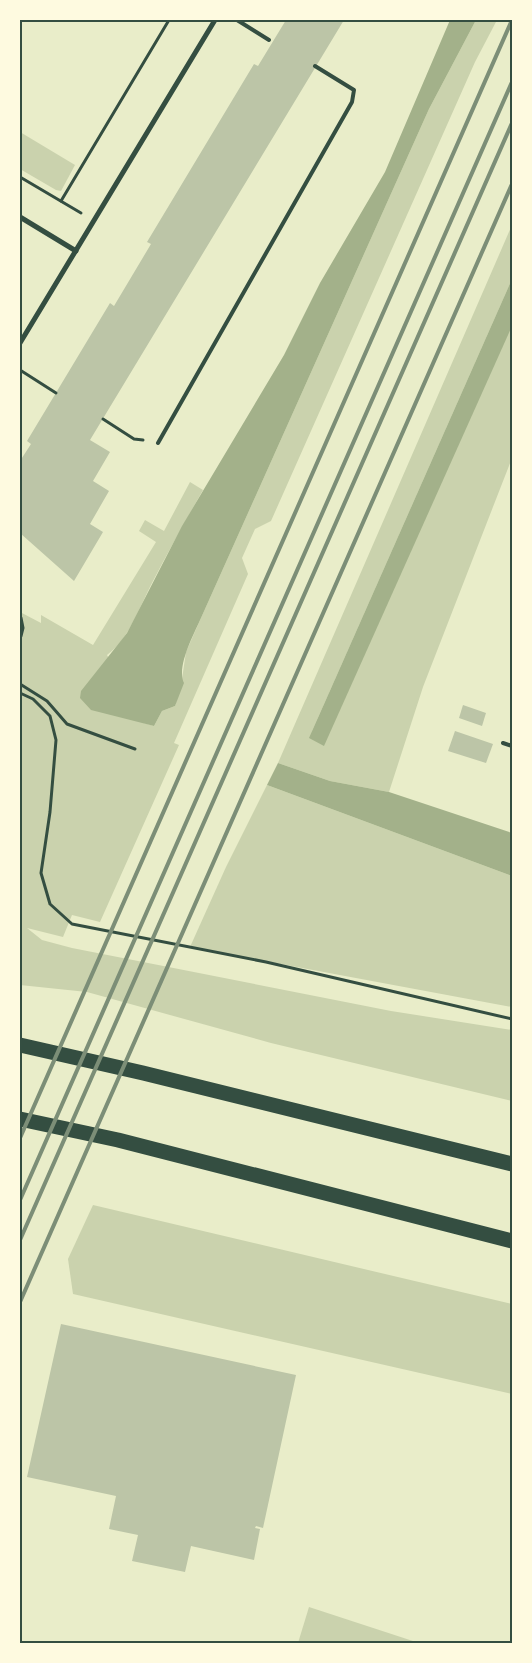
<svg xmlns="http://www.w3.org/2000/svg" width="532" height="1663" font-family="'Asap Condensed',sans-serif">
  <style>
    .green { fill: #cad2ad }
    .water { fill: #a3b18a }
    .building { fill: #bcc5a7 }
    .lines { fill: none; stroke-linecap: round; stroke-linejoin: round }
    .path { stroke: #344e41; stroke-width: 3 }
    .service { stroke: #344e41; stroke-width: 4 }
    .minor { stroke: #344e41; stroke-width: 5 }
    .motorway { stroke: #344e41; stroke-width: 15 }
    .rail { stroke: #7c8e77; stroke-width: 4 }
    .neatline { fill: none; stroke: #344e41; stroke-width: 2 }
  </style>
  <rect width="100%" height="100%" fill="#e9edc9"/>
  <!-- green -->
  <g class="green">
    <path d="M 476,20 L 497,20 L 475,62 L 271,521 L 255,529 L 242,558 L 248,574 L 174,743 L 179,745 L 100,922 L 72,915 L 63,937 L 27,928 L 42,940 L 72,948 L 391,1011 L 512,1030 L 512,1101 L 271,1043 L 87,992 L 20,985 L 20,612 L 41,623 L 41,615 L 93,645 L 156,542 L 139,531 L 145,520 L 164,531 L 190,482 L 203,490 C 186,520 169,550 153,581 C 139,607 131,637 107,655 L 144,723 L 154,726 L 162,711 L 175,706 L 182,679 L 186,652 L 201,618 L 429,109 Z"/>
    <path d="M 20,132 L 75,165 L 61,191 L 56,190 L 20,169 Z"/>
    <path d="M 512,225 L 512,279 L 309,738 L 512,297 L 512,458 L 423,687 L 389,792 L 330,781 L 278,763 Z"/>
    <path d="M 267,785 L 512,876 L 512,1007 L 190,947 L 226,867 Z"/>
    <path d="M 93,1205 L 512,1304 L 512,1394 L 73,1294 L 68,1259 Z"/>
    <path d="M 309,1607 L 419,1643 L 298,1643 Z"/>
  </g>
  <!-- water -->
  <g class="water">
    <path d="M 450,20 L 476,20 L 429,109 L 201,618 C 194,634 176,667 184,683 L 175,706 L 162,711 L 154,726 L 91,710 L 80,698 L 81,691 L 127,633 L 182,526 L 284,355 L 320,283 L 385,172 Z"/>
    <path d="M 512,279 L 512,326 L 324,746 L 309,738 Z"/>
    <path d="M 278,763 L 330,781 L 389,792 L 512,833 L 512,876 L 267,785 Z"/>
  </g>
  <!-- building -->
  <g class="building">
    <path d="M 286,20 L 344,20 L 90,440 L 110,452 L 93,481 L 109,491 L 90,524 L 103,532 L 74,581 L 20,533 L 20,461 L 31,444 L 27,441 L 110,303 L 114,306 L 151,244 L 147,242 L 254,64 L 258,66 Z"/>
    <path d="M 463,705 L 486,713 L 482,726 L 459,718 Z"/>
    <path d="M 455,731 L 493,744 L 486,763 L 448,751 Z"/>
    <path d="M 61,1324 L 296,1375 L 263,1528 L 256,1526 L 255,1528 L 260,1529 L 254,1560 L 191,1546 L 185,1572 L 132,1561 L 138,1535 L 109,1529 L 116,1496 L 27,1477 Z"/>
  </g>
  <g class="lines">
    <!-- path -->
    <g class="path">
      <path d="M 20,177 L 81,213"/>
      <path d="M 61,201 L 169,20"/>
      <path d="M 20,370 L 56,393"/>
      <path d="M 103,419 L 134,439 L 143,440"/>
      <path d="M 20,684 L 47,701 L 67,724 L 135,749"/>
      <path d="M 20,693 L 33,699 L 50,716 L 56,740 L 50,812 L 41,873 L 50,904 L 72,924 L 266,962 L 512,1019"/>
    </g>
    <!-- service -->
    <g class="service">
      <path d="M 237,20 L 269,40"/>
      <path d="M 158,443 L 352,102 L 354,90 L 315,66"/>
      <path d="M 503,743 L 512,746"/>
    </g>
    <!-- minor -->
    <g class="minor">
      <path d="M 20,217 L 76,251"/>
      <path d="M 20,343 L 215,20"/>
      <path d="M 20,618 L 22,628 L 20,636"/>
    </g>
    <!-- motorway -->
    <g class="motorway">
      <path d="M 20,1045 L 143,1073 L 512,1164"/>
      <path d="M 20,1119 L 118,1140 L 512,1241"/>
    </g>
    <!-- rail -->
    <g class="rail">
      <path d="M 20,1138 L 512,20"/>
      <path d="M 20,1200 L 512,82"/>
      <path d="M 20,1240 L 512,123"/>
      <path d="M 20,1302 L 512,184"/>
    </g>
  </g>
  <!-- border -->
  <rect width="532" height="1663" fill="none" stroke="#fefae0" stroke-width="42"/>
  <rect x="21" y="21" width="490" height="1621" class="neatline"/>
</svg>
